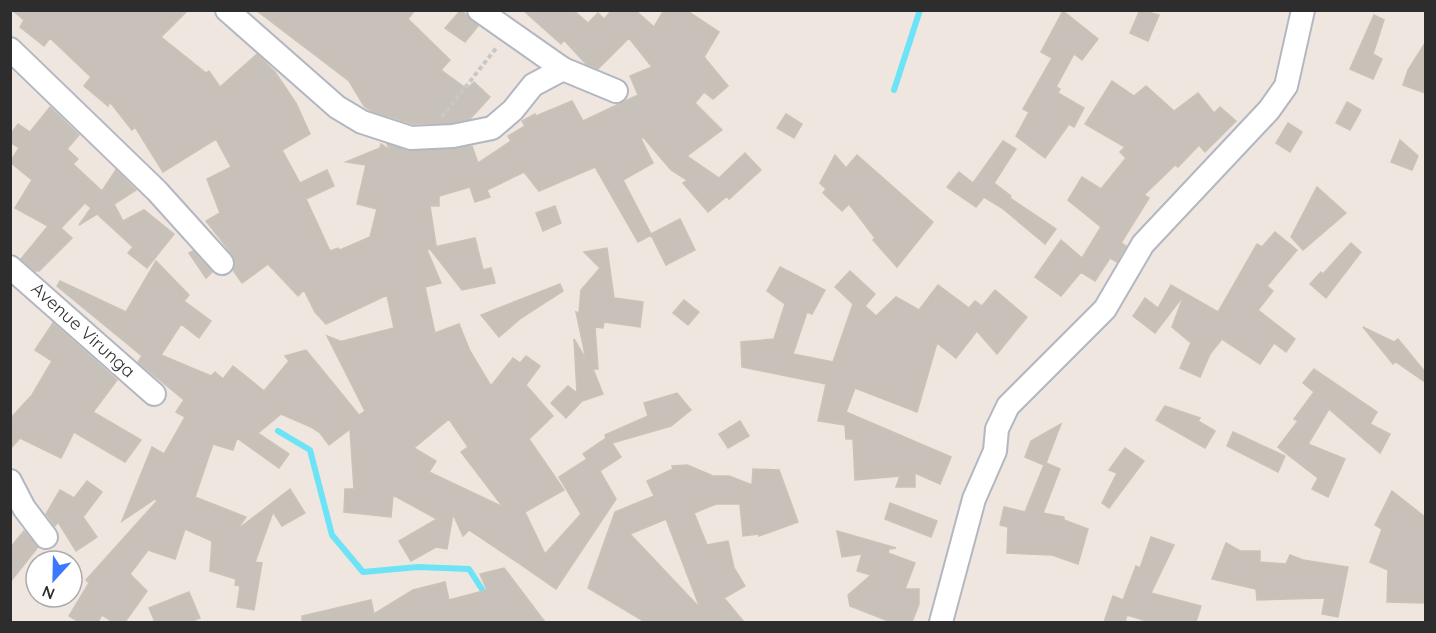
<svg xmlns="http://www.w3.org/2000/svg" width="1436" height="633" font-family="Quicksand,sans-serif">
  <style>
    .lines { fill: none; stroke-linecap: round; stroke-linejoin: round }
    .stream { stroke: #6ce3f7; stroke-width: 6 }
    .building { fill: #c8c1ba; stroke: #cbc2b8; stroke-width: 1.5; fill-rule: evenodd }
    .street-casing { stroke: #b3b7c1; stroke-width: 26 }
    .path { stroke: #c8c8c8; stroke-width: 4; stroke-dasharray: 4.5 3; stroke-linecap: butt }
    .street { stroke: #fff; stroke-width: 22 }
    .labels { text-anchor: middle; stroke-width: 4.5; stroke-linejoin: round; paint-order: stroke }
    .street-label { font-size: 18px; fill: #2d2d2d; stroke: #fff }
  </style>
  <rect width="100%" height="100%" fill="#efe6df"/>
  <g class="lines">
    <!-- stream -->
    <g class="stream">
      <path d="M 894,90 L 920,10"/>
      <path d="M 278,431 L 310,450 L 332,535 L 363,572 L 418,567 L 469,569 L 487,597"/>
    </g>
  </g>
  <!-- building -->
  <g class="building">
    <path d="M 12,10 L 188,10 L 161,37 L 206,73 L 209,71 L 220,87 L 257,54 L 275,72 L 296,103 L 310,134 L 282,150 L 300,183 L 327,170 L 334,186 L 306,199 L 330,251 L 338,248 L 340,250 L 370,237 L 377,209 L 357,204 L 366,165 L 346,162 L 380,148 L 381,144 L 390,150 L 387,144 L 412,151 L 472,146 L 478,163 L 511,141 L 508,136 L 525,126 L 522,121 L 535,114 L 536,116 L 572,101 L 583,121 L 638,95 L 630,76 L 652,67 L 629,38 L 598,69 L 587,65 L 564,40 L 561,44 L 523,10 L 573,10 L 588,23 L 598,13 L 604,19 L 612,10 L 635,10 L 654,27 L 664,10 L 686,10 L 719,32 L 704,57 L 728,86 L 713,99 L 704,92 L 695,103 L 722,130 L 687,156 L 719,178 L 745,153 L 761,170 L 729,199 L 727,196 L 708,212 L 683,183 L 687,180 L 671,170 L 643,137 L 641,139 L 653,163 L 623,180 L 651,234 L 680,219 L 695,250 L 666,265 L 651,235 L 638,242 L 595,167 L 539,191 L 524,172 L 487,190 L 490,197 L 475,202 L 470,187 L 439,196 L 439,206 L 430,206 L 436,245 L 430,248 L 475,238 L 483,270 L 491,268 L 495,283 L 462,290 L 430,249 L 427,250 L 441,283 L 425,287 L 435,333 L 459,324 L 470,351 L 491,386 L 513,358 L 520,363 L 526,356 L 540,366 L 526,385 L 553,416 L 529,439 L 564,490 L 525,512 L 545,554 L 581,514 L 559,477 L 587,459 L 583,454 L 606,438 L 605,435 L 648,416 L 644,403 L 677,393 L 691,410 L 671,426 L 612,443 L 621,457 L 600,471 L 616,499 L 556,589 L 520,564 L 523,564 L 517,562 L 469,530 L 463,536 L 453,514 L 447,549 L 436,547 L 411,561 L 399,541 L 437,519 L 393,495 L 391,517 L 344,512 L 345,489 L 354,489 L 350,429 L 329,445 L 320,433 L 311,427 L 281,414 L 258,433 L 289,454 L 279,468 L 237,438 L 233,450 L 213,444 L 195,497 L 246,517 L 237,530 L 290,489 L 305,513 L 282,526 L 273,512 L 255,562 L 262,563 L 254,610 L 237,607 L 240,586 L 235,585 L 236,579 L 210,571 L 212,541 L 185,529 L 175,559 L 148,550 L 130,574 L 147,591 L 125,622 L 113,622 L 102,615 L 98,622 L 79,622 L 69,616 L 89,583 L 86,580 L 157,501 L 155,499 L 122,521 L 152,447 L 164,454 L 185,417 L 176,412 L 184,400 L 138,362 L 142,356 L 57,286 L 60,281 L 126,312 L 156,261 L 189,295 L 184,301 L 211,321 L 199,338 L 181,324 L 161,355 L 211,376 L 215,372 L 223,379 L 233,366 L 264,391 L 289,361 L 285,356 L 306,350 L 359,415 L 365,411 L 327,336 L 345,343 L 343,341 L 394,328 L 387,295 L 326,324 L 315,312 L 304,290 L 298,296 L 268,264 L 242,283 L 233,270 L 235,261 L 232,254 L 206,221 L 220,213 L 207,179 L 231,167 L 216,139 L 163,172 L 135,127 L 132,130 L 110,102 L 108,106 L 84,86 L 91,77 L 50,38 L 44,46 L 20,27 L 24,20 ZM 449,419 L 468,447 L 461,452 L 503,507 L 429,472 L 436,461 L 414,448 Z"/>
    <path d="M 256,10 L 415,10 L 408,19 L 450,60 L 441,70 L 467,89 L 474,82 L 490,97 L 470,119 L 451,123 L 413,124 L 371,111 L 364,106 L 349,81 Z"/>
    <path d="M 461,10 L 478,26 L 465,42 L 445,28 Z"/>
    <path d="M 1140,10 L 1159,15 L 1148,41 L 1130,33 Z"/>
    <path d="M 1063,11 L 1098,39 L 1082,60 L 1074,54 L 1056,87 L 1060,89 L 1058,93 L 1084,108 L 1074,127 L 1069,124 L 1045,158 L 1016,136 L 1029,112 L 1023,109 L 1052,58 L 1041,52 Z"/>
    <path d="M 1374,15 L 1384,20 L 1373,54 L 1382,59 L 1373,79 L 1350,69 Z"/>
    <path d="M 1425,43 L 1425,93 L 1403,85 L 1408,70 Z"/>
    <path d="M 1112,81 L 1134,96 L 1146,86 L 1174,111 L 1198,93 L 1214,113 L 1220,107 L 1236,121 L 1205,152 L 1199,145 L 1178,167 L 1175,165 L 1144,195 L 1149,198 L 1121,243 L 1126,246 L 1117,262 L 1110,258 L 1095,281 L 1081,272 L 1061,296 L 1035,277 L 1061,240 L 1082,258 L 1101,227 L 1068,200 L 1082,177 L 1101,189 L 1126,158 L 1120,152 L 1125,147 L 1085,124 Z"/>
    <path d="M 1347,102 L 1361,110 L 1350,130 L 1336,123 Z"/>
    <path d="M 50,107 L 79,135 L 67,149 L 78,159 L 73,164 L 102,191 L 116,170 L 136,190 L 114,204 L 123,221 L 144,210 L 174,234 L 147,268 L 128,253 L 133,247 L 97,214 L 79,225 L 91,208 L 85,203 L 61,228 L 72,238 L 39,271 L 35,271 L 21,259 L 48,226 L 15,208 L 32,180 L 10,162 L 19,148 L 10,142 L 10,135 L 18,124 L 30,132 Z"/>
    <path d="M 786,114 L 802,124 L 794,138 L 777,128 Z"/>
    <path d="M 1288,123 L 1302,132 L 1290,152 L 1276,143 Z"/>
    <path d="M 1400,140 L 1418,156 L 1412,170 L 1391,162 Z"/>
    <path d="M 1003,141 L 1016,149 L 994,183 L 1011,196 L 1010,198 L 1056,229 L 1045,244 L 1002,208 L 984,197 L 976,207 L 947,187 L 959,172 L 973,183 Z"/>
    <path d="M 835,155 L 846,168 L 857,155 L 933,222 L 897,267 L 873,240 L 875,238 L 849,204 L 842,211 L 823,193 L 826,189 L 820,183 Z"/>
    <path d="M 1317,187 L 1346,213 L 1303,250 L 1291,237 Z"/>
    <path d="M 555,206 L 561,223 L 543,231 L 536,213 Z"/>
    <path d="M 1275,232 L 1297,250 L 1267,286 L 1273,291 L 1258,310 L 1295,339 L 1286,352 L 1274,343 L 1260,364 L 1222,339 L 1210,354 L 1200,377 L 1180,368 L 1191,343 L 1172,327 L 1184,295 L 1155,333 L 1133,316 L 1145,298 L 1158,308 L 1171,285 L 1218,312 L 1257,244 L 1262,247 Z"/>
    <path d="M 1351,243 L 1361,252 L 1326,298 L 1310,284 L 1321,272 L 1323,274 Z"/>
    <path d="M 607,248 L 614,298 L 643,302 L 640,327 L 604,322 L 603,328 L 595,327 L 598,369 L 593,369 L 603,394 L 582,401 L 566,418 L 551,403 L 568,386 L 577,393 L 574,339 L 586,359 L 576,312 L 579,313 L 581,290 L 600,268 L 584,252 Z"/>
    <path d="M 193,251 L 212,272 L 206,278 L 189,253 Z"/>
    <path d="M 780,267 L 825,290 L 812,314 L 807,312 L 793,354 L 833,362 L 853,304 L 835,287 L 850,271 L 875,294 L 865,306 L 876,316 L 896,297 L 919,310 L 938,285 L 969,308 L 975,301 L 982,306 L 995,290 L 1027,317 L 997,354 L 977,331 L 956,358 L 937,343 L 917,412 L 855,388 L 846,412 L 951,457 L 940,484 L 915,473 L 915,487 L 896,487 L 900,476 L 855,480 L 853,439 L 846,439 L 845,425 L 818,421 L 826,384 L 742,367 L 741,342 L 774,339 L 785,304 L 767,291 Z"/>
    <path d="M 560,284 L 563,291 L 521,318 L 499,337 L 481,315 Z"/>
    <path d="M 684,300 L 699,312 L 688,325 L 673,313 Z"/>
    <path d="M 53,323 L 117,380 L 93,412 L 141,440 L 125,462 L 74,432 L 61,458 L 20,438 L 10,449 L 10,419 L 32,395 L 52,361 L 35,350 Z"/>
    <path d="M 1363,327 L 1394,342 L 1398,339 L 1425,372 L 1425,382 L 1396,362 L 1393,364 Z"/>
    <path d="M 1314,369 L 1377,412 L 1370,424 L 1390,434 L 1380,453 L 1329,409 L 1308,444 L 1345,459 L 1328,497 L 1312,489 L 1318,478 L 1278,447 L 1298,421 L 1294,419 L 1314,392 L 1303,383 Z"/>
    <path d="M 1165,406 L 1200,418 L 1198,421 L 1215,431 L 1205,448 L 1156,420 Z"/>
    <path d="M 740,421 L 749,436 L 728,448 L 719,434 Z"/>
    <path d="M 1061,424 L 1046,463 L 1060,469 L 1043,513 L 1064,517 L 1064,520 L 1088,529 L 1078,564 L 1052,555 L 1007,553 L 1008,527 L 1000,525 L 1004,507 L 1025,512 L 1044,465 L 1025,457 L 1031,441 Z"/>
    <path d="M 1233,432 L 1285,456 L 1278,472 L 1227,446 Z"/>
    <path d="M 1125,448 L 1144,461 L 1109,508 L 1102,503 L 1117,473 L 1109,470 Z"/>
    <path d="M 687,465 L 713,476 L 729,476 L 752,485 L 753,469 L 779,470 L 798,522 L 759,536 L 759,534 L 743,536 L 740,504 L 716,504 L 694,513 L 707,545 L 728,541 L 734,568 L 745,586 L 724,598 L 744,622 L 645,622 L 588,588 L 615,512 L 654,496 L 647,481 L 673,469 L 672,466 ZM 666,519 L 700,608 L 630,534 Z"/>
    <path d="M 87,481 L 102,492 L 83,517 L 97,537 L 76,551 L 58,522 L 55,526 L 46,514 L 60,490 L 74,498 Z"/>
    <path d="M 1392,491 L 1425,517 L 1425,603 L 1387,602 L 1388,570 L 1370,562 L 1382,529 L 1375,525 Z"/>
    <path d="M 890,503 L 937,521 L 931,537 L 885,519 Z"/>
    <path d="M 24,531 L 38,547 L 10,582 L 10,548 Z"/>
    <path d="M 837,531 L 896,548 L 889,549 L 888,553 L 915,563 L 905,589 L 919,589 L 919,604 L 912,622 L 891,622 L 850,606 L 848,595 L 871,575 L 857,571 L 862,554 L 842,557 Z"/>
    <path d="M 1151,537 L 1174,545 L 1151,593 L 1201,606 L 1196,622 L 1150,622 L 1127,615 L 1125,622 L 1104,622 L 1113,596 L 1123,600 L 1136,566 L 1140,568 Z"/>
    <path d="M 1226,543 L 1240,551 L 1260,551 L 1260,562 L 1286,564 L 1290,555 L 1303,560 L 1348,567 L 1338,617 L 1322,614 L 1325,598 L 1257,600 L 1256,589 L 1212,579 Z"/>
    <path d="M 504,568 L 545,622 L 302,622 L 302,616 L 371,600 L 374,614 L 413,590 L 445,582 L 449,600 L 487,590 L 480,574 Z"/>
    <path d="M 189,592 L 200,618 L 190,622 L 155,622 L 149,608 Z"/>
  </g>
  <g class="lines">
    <!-- street casing -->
    <g class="street-casing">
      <g id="street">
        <path d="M 227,10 L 337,107 L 362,122 L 411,138 L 453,136 L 492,128 L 513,110 L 533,85 L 563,69"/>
        <path d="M 479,10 L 563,69 L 616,91"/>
        <path d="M 10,49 L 157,191 L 222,263"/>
        <path d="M 10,267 L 154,394"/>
        <path d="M 10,481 L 24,508 L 46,537"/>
        <path d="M 941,622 L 974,499 L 995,451 L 997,429 L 1008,406 L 1105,309 L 1143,244 L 1269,110 L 1286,86 L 1303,10"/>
      </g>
    </g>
    <!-- path -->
    <path class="path" d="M 442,117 L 497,47"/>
    <!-- street -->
    <use href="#street" class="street"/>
  </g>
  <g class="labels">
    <!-- street labels -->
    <g class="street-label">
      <text transform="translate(83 330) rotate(42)" y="6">Avenue Virunga</text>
    </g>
  </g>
  <!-- border -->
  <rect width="1436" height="633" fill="none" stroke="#2d2d2d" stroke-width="24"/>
  <!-- north arrow -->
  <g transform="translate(54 579) rotate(202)"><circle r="28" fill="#ffffff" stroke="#ababab" stroke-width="1.5"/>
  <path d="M0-4.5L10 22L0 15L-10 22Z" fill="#3c78ff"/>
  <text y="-9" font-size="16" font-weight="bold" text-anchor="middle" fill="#2d2d2d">N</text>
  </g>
</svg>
